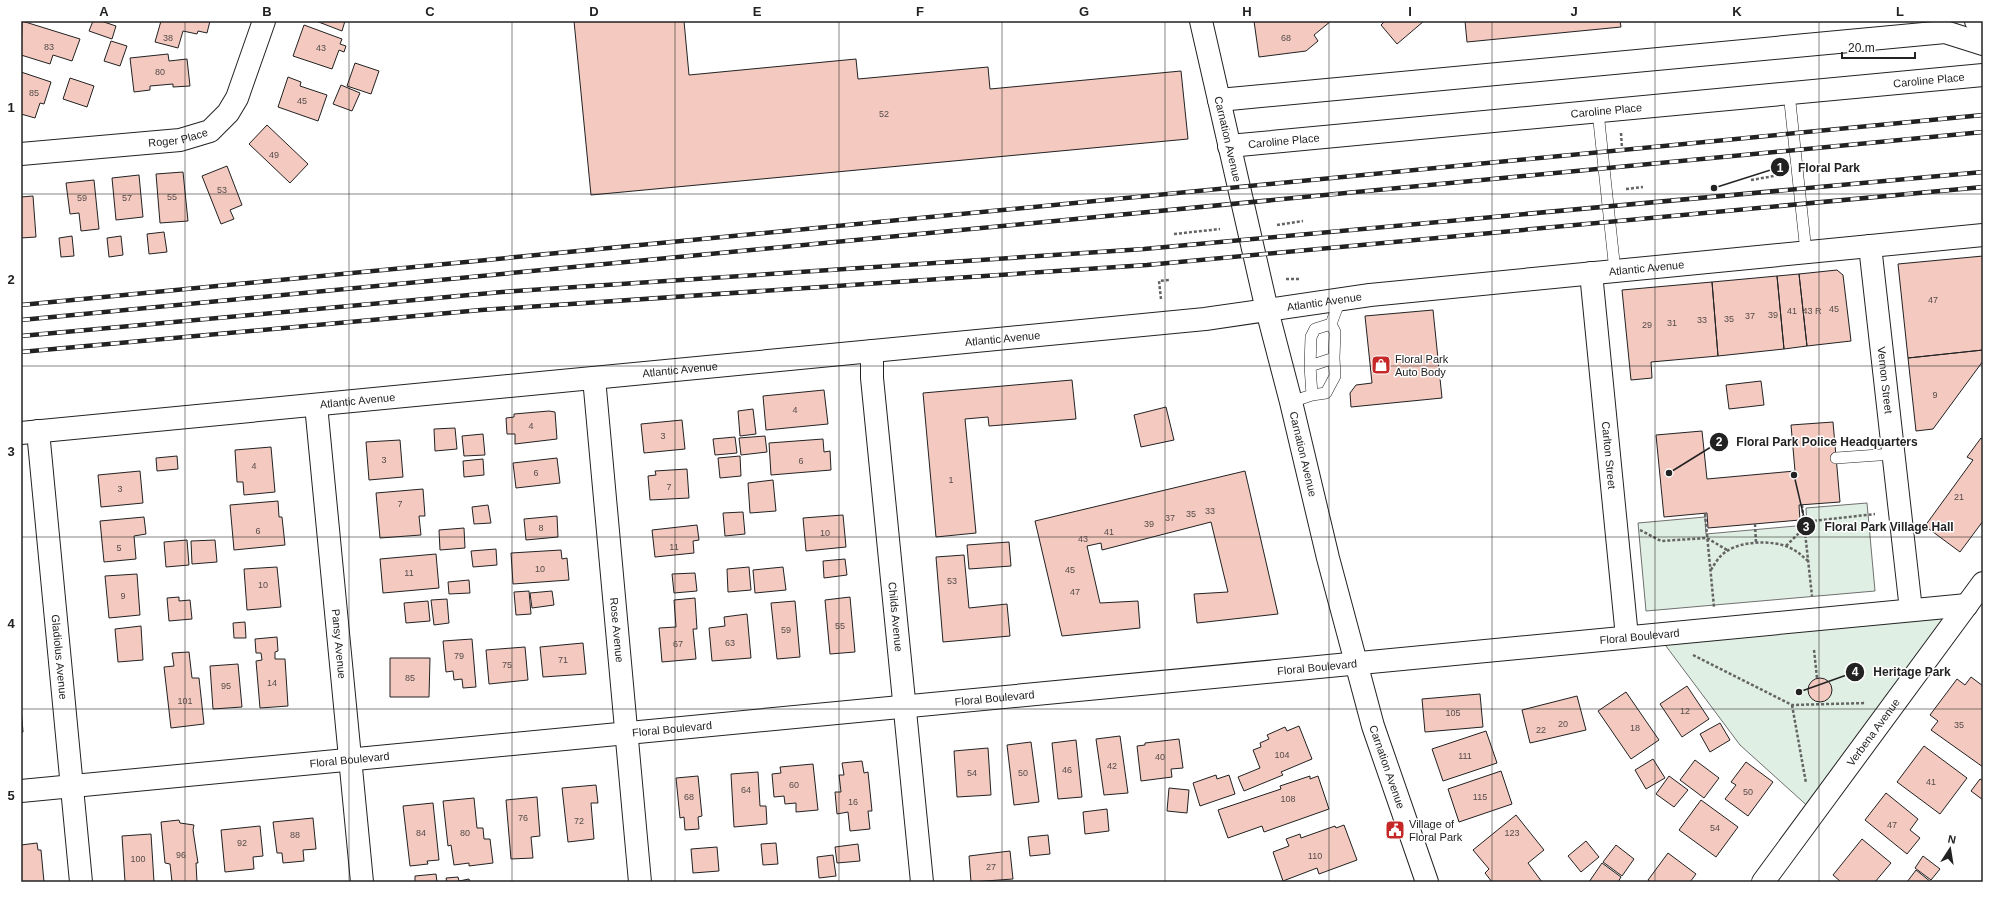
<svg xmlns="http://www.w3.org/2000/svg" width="2004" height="903" font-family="Arial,sans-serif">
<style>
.green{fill:#e0efe3;stroke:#6f6f6f}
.building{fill:#f3c9c0;stroke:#222}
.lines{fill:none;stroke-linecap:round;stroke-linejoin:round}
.service-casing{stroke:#222;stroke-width:12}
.minor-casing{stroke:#222;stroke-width:24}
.secondary-casing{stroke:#222;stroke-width:24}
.path{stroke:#646464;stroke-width:2.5;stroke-dasharray:3 2;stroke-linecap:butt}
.service{stroke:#fff;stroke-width:11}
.minor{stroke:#fff;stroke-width:22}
.secondary{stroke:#fff;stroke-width:22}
.rail-casing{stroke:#222;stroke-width:4.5}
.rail{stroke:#fff;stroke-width:3;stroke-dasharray:9;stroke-linecap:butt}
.grid{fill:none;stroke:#222;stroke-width:1;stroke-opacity:0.55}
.labels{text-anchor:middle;stroke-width:3;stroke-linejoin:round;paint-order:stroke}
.number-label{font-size:9px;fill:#564c4a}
.street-label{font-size:11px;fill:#222;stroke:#fff}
.poi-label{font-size:11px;fill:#222;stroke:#fff;text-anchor:start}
.leader{fill:none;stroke:#222;stroke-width:1.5}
.callout-dot{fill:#222;stroke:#fff;stroke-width:1.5}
.mark-label{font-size:12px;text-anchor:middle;font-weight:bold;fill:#fff}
.callout-label{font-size:12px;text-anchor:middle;font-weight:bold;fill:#222;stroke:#fff;stroke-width:3;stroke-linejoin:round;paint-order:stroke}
.neatline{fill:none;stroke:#222;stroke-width:1.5}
.grid-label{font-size:13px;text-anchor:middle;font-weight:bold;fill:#222}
</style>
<rect width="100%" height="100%" fill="#fff"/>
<!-- green -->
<path class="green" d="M1867,503L1875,591L1646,611L1638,523L1705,517L1706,534L1807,525L1806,508Z
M1959,610L1812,810L1740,745L1660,638Z"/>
<!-- building -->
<path class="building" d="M22,21L80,39L72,61L53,55L50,64L21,55Z
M93,21H101L116,26L112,39L89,31Z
M161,21H210L207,33L198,31L197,34L183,31L178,48L155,42Z
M316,21H345L342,31Z
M574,21H684L689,75L856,59L858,79L988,67L990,89L1181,71L1188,139L591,195Z
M1254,21H1331L1314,35L1318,41L1306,51L1259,57Z
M1385,21H1424L1397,44L1381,25Z
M1465,21H1620L1621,27L1467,42Z
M304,25L342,39L340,44L346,46L344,52L339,50L332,69L293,56Z
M111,41L127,46L120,66L104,61Z
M168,54L169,61L187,59L190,86L173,87V84L150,86V90L134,92L130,58Z
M355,63L379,71L371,94L347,86Z
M21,72L51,82L44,104L40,103L35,118L21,114Z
M288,77L301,82L300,86L327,95L318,121L278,107Z
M70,78L94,86L87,107L63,99Z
M341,85L360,93L352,111L333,104Z
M267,125L308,164L290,183L249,144Z
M227,166L242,205L230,210L234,219L221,224L202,176Z
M183,172L188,221L160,223L156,174Z
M139,175L143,217L116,220L112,178Z
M94,180L99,229L81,231L79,213L70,214L66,183Z
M33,196L36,237L21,238V197Z
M164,232L167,252L149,254L147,234Z
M72,236L74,256L61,257L59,238Z
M121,236L123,255L109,257L107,238Z
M1983,256V350L1908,358L1898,264Z
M1837,270L1843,275L1851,341L1807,346L1799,274Z
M1799,274L1807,346L1784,349L1777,276Z
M1777,276L1784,349L1718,356L1712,282Z
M1712,282L1718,356L1651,362L1652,378L1631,380L1622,290Z
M1433,310L1442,398L1351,407L1350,393L1356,385L1372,383L1365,316Z
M1983,350V361L1933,429L1916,431L1908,358Z
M1072,380L1076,419L989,426L988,417L965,419L976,533L936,537L923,393Z
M1761,381L1764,405L1729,409L1726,385Z
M824,390L828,424L766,430L763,396Z
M1166,407L1174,440L1141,447L1134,415Z
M753,409L756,434L740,436L738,411Z
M549,411L555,412L557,439L515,444V434H507L506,418L514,417V414Z
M682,420L685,449L644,453L641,424Z
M1833,422L1840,502L1799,505L1800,520L1708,528L1707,513L1664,517L1656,435L1702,431L1707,479L1795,471L1791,425Z
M455,428L457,449L435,451L434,429Z
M483,434L485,455L464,456L462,436Z
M765,436L767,452L741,455L739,438Z
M735,437L737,453L715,455L713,439Z
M1981,438L1983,440V521L1960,552L1925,526L1973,460L1967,457Z
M823,439L824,452L830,451L831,470L771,475L769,443Z
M400,440L403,477L369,480L366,442Z
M271,447L275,492L244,495L243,482H237L235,450Z
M177,456L178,469L157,471L156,458Z
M740,456L741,476L720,478L718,458Z
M557,458L560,483L516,488L513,463Z
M483,459L484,475L464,477L463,461Z
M687,469L689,498L650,500L648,476L656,475L655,471Z
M140,471L143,503L101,507L98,475Z
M1245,471L1278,614L1197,623L1194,594L1228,592L1211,522L1102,550L1101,543L1087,546L1100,603L1138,601L1140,628L1062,636L1035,521Z
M773,480L776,511L750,513L748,483Z
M423,489L425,516H419L421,535L380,538L376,493Z
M278,501L279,517H282L285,545L234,550L230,505Z
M488,505L491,523L474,524L472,507Z
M743,512L745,534L725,536L723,513Z
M843,515L846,547L806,551L803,518Z
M557,516L558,537L526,540L524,519Z
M144,517L146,534L134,536L136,559L104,562L100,521Z
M697,525L699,540L693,541L694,553L655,557L652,530Z
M464,528L465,548L440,550L439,530Z
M187,540L189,565L166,567L164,542Z
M215,540L217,562L192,564L191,541Z
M1009,542L1011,566L969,569L967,545Z
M496,549L497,565L473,567L471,551Z
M561,550L562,559L567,558L569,580L513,584L511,553Z
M436,554L439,588L383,593L380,559Z
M964,555L969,608L1007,604L1010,636L943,642L936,557Z
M845,559L847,575L824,578L823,561Z
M277,567L281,607L247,610L244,569Z
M749,567L751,590L728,592L727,569Z
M783,567L786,590L755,593L753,570Z
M695,573L697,591L674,593L672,574Z
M137,574L140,615L109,618L105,576Z
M469,580L470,593L449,594L448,582Z
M529,591L531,614L516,615L514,592Z
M552,591L554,605L532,608L530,593Z
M179,597V601L190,600L192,619L169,621L167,598Z
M850,597L855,652L830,654L825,600Z
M695,598L697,629H693L696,659L662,662L659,628L676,627L674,600Z
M447,599L449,623L434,625L431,600Z
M428,601L430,621L406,623L404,603Z
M795,601L800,657L777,659L771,603Z
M747,614L751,658L712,661L709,628L725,626L724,617Z
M245,622L246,638H234L233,623Z
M141,626L143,660L118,662L115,629Z
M277,637L278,651L275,652V659H285L288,706L260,708L256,661L262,660L261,653H256L255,639Z
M472,639L476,687L463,688L462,679L454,680L453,671L446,672L443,641Z
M583,643L586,674L543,677L540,647Z
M525,647L528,680L489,684L486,650Z
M189,652L192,678H199L204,724L171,728L164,667L174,666L172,653Z
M390,658H430L429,697H390Z
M238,664L242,707L213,709L210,666Z
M1971,677L1983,686V767L1931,730L1938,721L1930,715L1957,679L1965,685Z
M1808 690a12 12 0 1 1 24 0a12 12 0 1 1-24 0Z
M1687,686L1709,719L1682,737L1660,704Z
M1626,692L1659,740L1631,759L1598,711Z
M1480,694L1483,727L1425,732L1422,699Z
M1577,696L1586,730L1530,743L1522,710Z
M21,708L23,732L21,733Z
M1720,723L1730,740L1710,752L1700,734Z
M1299,726L1312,759L1281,772L1283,775L1244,791L1238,777L1260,768L1253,750L1261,747L1260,743L1269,739L1267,735L1285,727L1287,731Z
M1486,731L1497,763L1443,781L1432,749Z
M1120,736L1128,793L1104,795L1096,739Z
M1179,739L1183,768L1171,769L1172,777L1141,781L1137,746L1145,745V743Z
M1076,740L1082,797L1058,799L1052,743Z
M1031,742L1039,802L1014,805L1007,745Z
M1924,746L1967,778L1940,814L1897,782Z
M988,748L991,795L957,797L954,751Z
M1653,759L1665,778L1646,789L1635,770Z
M1695,760L1719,778L1704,798L1680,780Z
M862,761L864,773L868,772L872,811H868L870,829L850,831L848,812L837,814L835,792H841L839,775H844L842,763Z
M1746,762L1773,782L1748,816L1725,799L1736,785L1731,782Z
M813,764L818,810L796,812V803L785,804L784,796L774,797L772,774L781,773L780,767Z
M1501,771L1512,804L1459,822L1448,789Z
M758,772L760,806H766L767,824L734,827L731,774Z
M1216,775L1217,779L1229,775L1235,794L1200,806L1193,783Z
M698,776L702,816L698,817L699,829L685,830L684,817L680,818L676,778Z
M1310,776V779L1318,776L1329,809L1264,832L1262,826L1228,838L1218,810L1281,789L1280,786Z
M1669,776L1688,790L1674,807L1656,794Z
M1980,779L1983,781V800L1971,791Z
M596,785L598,803H591L594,839L568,842L562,788Z
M1169,788L1189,790L1187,813L1167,811Z
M1886,793L1918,819L1910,830L1920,838L1907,854L1865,820Z
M537,797L540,836L531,837L533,858L511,859L506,800Z
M474,798L477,828H483L484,839H490L493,863L469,866V863L454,865L451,845L448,846L443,801Z
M1701,800L1738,827L1716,857L1679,830Z
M433,803L439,860L427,861L428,864L410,866L403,806Z
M1107,809L1109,831L1085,834L1083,812Z
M1516,815L1544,850L1528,863L1542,882H1492L1485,873L1489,869L1473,850Z
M313,818L316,849L303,850L304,861L283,863L282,853H277L273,822Z
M179,820L180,823L194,825L193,830L198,863H196L197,882H172L170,864L165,863L161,822Z
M1344,825L1357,860L1319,874L1317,868L1283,881L1273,852L1289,846L1286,839L1300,834L1301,838L1335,826L1336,828Z
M260,826L263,856L253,857L254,869L225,872L221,830Z
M151,834L154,882H125L122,836Z
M1048,835L1050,854L1030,856L1028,837Z
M1862,839L1891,863L1875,882H1841L1833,875Z
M1586,841L1599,857L1581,872L1568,856Z
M37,843L38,850H41L44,882H21V845Z
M776,843L778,864L763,865L761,844Z
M858,844L860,861L837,863L835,847Z
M1616,845L1634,859L1622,876L1603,862Z
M717,847L719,871L693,873L691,849Z
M1010,851L1013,879L971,882L969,856Z
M1668,853L1696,874L1690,882H1651L1648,880Z
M833,855L836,876L819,878L817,857Z
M1923,856L1940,869L1931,880L1915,868Z
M1602,863L1621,877L1618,882H1589Z
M1916,870L1931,882H1907Z
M436,874L437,882H415V876Z
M458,877L459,881L469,879L470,882H447L446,878Z"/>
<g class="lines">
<!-- service casing -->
<g class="service-casing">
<path id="service" d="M1789,93L1806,252
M1598,112L1615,271
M1310,366L1311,337L1315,329L1331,324
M1312,395L1326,393L1335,376L1334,358
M1291,402L1312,395L1310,366L1334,358L1335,332L1331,324L1340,300
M1836,458L1893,454"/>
</g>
<!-- minor casing -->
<g class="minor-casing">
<g id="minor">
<path id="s1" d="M1201,21L1267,310L1291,402L1328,558L1373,726L1427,882"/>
<path d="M1219,100L1945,32L1983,44"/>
<path id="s2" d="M1229,146L1983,75"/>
<path id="s3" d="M21,154L180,140L210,131L228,113L237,98L264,21"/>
<path id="s4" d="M1870,246L1911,610"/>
<path id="s5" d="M1591,273L1627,637"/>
<path id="s6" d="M872,351V378L922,882"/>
<path id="s7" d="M594,378L640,882"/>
<path id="s8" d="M316,405L362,882"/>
<path id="s9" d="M38,431L81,882"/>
<path id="s10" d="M21,433L1205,319L1370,295L1983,235"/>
<path id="s11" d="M21,791L1967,605"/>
<path id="s12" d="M1763,882L1983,583"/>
</g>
</g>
<!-- secondary casing -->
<g class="secondary-casing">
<path id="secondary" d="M1976,21L1983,27"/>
</g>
<!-- path -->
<path class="path" d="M1621,133L1622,148
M1751,180L1780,175
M1626,189L1643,187
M1277,225L1303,221
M1174,234L1220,229
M1286,279H1301
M1161,299L1159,281L1169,280
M1802,505L1812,596
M1705,514L1714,607
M1804,522L1875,514
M1755,524L1756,543
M1640,530L1661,541L1707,538L1727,550
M1786,546L1804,528
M1711,570C1715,563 1720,555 1727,551C1742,541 1772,540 1788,547C1796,550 1801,555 1808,561
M1814,650L1817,678
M1693,655L1792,705L1866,703
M1792,705L1806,783"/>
<!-- service -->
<use href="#service" class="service"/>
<!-- minor -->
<use href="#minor" class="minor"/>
<!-- secondary -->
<use href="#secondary" class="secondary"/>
<!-- rail casing -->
<g class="rail-casing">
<path id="rail" d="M21,305L1983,115
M21,320L1983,132
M21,336L502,292L1144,249L1983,172
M21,352L481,310L1147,265L1983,187"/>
</g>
<!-- rail -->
<use href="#rail" class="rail"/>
</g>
<!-- grid -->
<path class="grid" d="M185,21V882M349,21V882M512,21V882M675,21V882M839,21V882M1002,21V882M1165,21V882M1329,21V882M1492,21V882M1655,21V882M1819,21V882M21,194H1983M21,366H1983M21,537H1983M21,709H1983"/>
<!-- icons -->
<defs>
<g id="shop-square" transform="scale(1)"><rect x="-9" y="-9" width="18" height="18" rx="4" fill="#c62828" stroke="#fff"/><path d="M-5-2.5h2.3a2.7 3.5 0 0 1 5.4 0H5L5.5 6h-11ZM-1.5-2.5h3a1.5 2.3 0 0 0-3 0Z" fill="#fff"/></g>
<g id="civic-square" transform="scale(1)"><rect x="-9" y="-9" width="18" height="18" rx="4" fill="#c62828" stroke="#fff"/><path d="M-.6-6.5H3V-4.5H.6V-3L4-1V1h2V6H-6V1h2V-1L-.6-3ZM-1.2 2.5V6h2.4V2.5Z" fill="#fff"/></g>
</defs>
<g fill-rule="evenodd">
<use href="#shop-square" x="1381" y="365"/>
<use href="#civic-square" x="1395" y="830"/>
</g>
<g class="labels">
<!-- number labels -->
<g class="number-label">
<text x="168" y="41">38</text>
<text x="1286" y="41">68</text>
<text x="49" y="50">83</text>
<text x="321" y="51">43</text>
<text x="160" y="75">80</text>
<text x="34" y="96">85</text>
<text x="302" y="104">45</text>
<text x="884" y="117">52</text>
<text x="274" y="158">49</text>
<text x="222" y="193">53</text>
<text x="172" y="200">55</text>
<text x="82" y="201">59</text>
<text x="127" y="201">57</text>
<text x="1933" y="303">47</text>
<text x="1834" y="312">45</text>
<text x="1792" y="314">41</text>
<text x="1812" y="314">43 R</text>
<text x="1773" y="318">39</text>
<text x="1750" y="319">37</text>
<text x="1729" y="322">35</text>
<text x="1702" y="323">33</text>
<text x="1672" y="326">31</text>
<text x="1647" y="328">29</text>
<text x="1935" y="398">9</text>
<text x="795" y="413">4</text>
<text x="531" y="429">4</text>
<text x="663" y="439">3</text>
<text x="384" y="463">3</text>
<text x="801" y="464">6</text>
<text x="254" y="469">4</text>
<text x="536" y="476">6</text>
<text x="951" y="483">1</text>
<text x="669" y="490">7</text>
<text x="120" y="492">3</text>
<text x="1959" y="500">21</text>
<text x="400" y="507">7</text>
<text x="1210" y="514">33</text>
<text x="1191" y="517">35</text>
<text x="1170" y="521">37</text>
<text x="1149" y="527">39</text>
<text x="541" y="531">8</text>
<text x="258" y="534">6</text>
<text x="1109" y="535">41</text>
<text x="825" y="536">10</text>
<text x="1083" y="542">43</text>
<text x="674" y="550">11</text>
<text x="119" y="551">5</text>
<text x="540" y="572">10</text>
<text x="1070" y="573">45</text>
<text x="409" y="576">11</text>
<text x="952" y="584">53</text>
<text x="263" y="588">10</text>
<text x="1075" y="595">47</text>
<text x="123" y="599">9</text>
<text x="840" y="629">55</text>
<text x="786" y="633">59</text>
<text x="730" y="646">63</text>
<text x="678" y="647">67</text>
<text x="459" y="659">79</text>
<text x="563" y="663">71</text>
<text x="507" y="668">75</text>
<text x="410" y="681">85</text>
<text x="272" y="686">14</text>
<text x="226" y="689">95</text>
<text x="185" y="704">101</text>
<text x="1685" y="714">12</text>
<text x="1453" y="716">105</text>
<text x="1563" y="727">20</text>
<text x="1959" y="728">35</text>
<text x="1635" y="731">18</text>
<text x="1541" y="733">22</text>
<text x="1282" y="758">104</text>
<text x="1465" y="759">111</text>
<text x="1160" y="760">40</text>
<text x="1112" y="769">42</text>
<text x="1067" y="773">46</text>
<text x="972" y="776">54</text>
<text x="1023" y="776">50</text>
<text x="1931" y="785">41</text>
<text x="794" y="788">60</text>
<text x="746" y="793">64</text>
<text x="1748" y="795">50</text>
<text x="689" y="800">68</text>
<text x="1480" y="800">115</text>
<text x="1288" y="802">108</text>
<text x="853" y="805">16</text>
<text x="523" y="821">76</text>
<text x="579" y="824">72</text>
<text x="1892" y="828">47</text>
<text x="1715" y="831">54</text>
<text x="421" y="836">84</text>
<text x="465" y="836">80</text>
<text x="1512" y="836">123</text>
<text x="295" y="838">88</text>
<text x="242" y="846">92</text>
<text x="181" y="858">96</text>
<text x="1315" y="859">110</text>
<text x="138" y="862">100</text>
<text x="991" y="870">27</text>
</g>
<!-- street labels -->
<g class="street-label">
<text dy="4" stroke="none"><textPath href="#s2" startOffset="703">Caroline Place</textPath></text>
<text dy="4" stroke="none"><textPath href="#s2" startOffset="379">Caroline Place</textPath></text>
<text dy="4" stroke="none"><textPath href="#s3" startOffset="158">Roger Place</textPath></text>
<text dy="4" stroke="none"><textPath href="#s1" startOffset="121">Carnation Avenue</textPath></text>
<text dy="4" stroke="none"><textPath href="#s2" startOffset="55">Caroline Place</textPath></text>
<text dy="4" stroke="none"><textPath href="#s10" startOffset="1634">Atlantic Avenue</textPath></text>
<text dy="4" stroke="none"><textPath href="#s10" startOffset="1310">Atlantic Avenue</textPath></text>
<text dy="4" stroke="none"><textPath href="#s10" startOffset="986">Atlantic Avenue</textPath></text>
<text dy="4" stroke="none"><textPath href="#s10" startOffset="662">Atlantic Avenue</textPath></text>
<text dy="4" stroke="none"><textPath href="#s4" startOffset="135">Vernon Street</textPath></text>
<text dy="4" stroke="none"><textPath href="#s10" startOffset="338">Atlantic Avenue</textPath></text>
<text dy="4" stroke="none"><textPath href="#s1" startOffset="445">Carnation Avenue</textPath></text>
<text dy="4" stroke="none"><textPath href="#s5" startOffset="183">Carlton Street</textPath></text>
<text dy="4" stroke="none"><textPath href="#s6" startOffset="267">Childs Avenue</textPath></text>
<text dy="4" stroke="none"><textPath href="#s7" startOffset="253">Rose Avenue</textPath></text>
<text dy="4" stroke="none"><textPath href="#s11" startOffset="1626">Floral Boulevard</textPath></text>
<text dy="4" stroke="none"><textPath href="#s8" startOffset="240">Pansy Avenue</textPath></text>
<text dy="4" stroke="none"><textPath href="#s9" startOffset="227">Gladiolus Avenue</textPath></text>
<text dy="4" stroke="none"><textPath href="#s11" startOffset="1302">Floral Boulevard</textPath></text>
<text dy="4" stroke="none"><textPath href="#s11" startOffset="978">Floral Boulevard</textPath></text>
<text dy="4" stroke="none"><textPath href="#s11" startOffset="654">Floral Boulevard</textPath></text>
<text dy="4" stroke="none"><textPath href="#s12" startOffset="186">Verbena Avenue</textPath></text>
<text dy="4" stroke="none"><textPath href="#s11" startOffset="330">Floral Boulevard</textPath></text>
<text dy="4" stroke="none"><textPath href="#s1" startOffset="769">Carnation Avenue</textPath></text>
</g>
<!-- poi labels -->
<g class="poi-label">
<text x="1395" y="363">Floral Park<tspan x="1395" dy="13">Auto Body</tspan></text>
<text x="1409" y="828">Village of<tspan x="1409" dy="13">Floral Park</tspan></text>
</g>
</g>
<!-- callouts -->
<path class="leader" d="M1714 188L1780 167M1669 473L1719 442M1794 475L1806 526M1799 692L1855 672"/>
<g class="callout-dot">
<circle cx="1714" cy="188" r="4"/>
<circle cx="1669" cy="473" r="4"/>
<circle cx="1794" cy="475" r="4"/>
<circle cx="1799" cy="692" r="4"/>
<circle cx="1780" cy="167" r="10"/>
<circle cx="1719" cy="442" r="10"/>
<circle cx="1806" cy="526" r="10"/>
<circle cx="1855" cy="672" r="10"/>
</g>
<g class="mark-label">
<text x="1780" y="172">1</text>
<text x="1719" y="446">2</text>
<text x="1806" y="531">3</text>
<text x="1855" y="676">4</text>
</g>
<g class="callout-label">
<text x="1829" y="172">Floral Park</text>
<text x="1827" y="446">Floral Park Police Headquarters</text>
<text x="1889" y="531">Floral Park Village Hall</text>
<text x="1912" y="676">Heritage Park</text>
</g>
<!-- border -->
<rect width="2004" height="903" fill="none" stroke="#ffffff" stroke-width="44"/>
<!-- north arrow -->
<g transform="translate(1950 849) rotate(12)" stroke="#ffffff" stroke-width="3" paint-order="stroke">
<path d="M0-3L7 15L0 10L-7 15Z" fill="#222222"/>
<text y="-6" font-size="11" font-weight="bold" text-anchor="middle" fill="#222222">N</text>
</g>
<!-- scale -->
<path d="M1842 52v6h73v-6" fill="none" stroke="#222222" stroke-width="2"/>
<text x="1848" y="52" font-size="12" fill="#222222" stroke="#ffffff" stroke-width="3" paint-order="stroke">20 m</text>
<rect x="22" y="22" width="1960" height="859" class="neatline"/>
<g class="grid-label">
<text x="104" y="16">A</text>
<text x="267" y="16">B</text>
<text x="430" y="16">C</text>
<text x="594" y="16">D</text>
<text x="757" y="16">E</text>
<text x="920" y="16">F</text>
<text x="1084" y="16">G</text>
<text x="1247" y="16">H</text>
<text x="1410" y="16">I</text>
<text x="1574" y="16">J</text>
<text x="1737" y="16">K</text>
<text x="1900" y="16">L</text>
<text x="11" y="112">1</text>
<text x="11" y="284">2</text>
<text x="11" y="456">3</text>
<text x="11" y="628">4</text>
<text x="11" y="800">5</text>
</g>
</svg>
